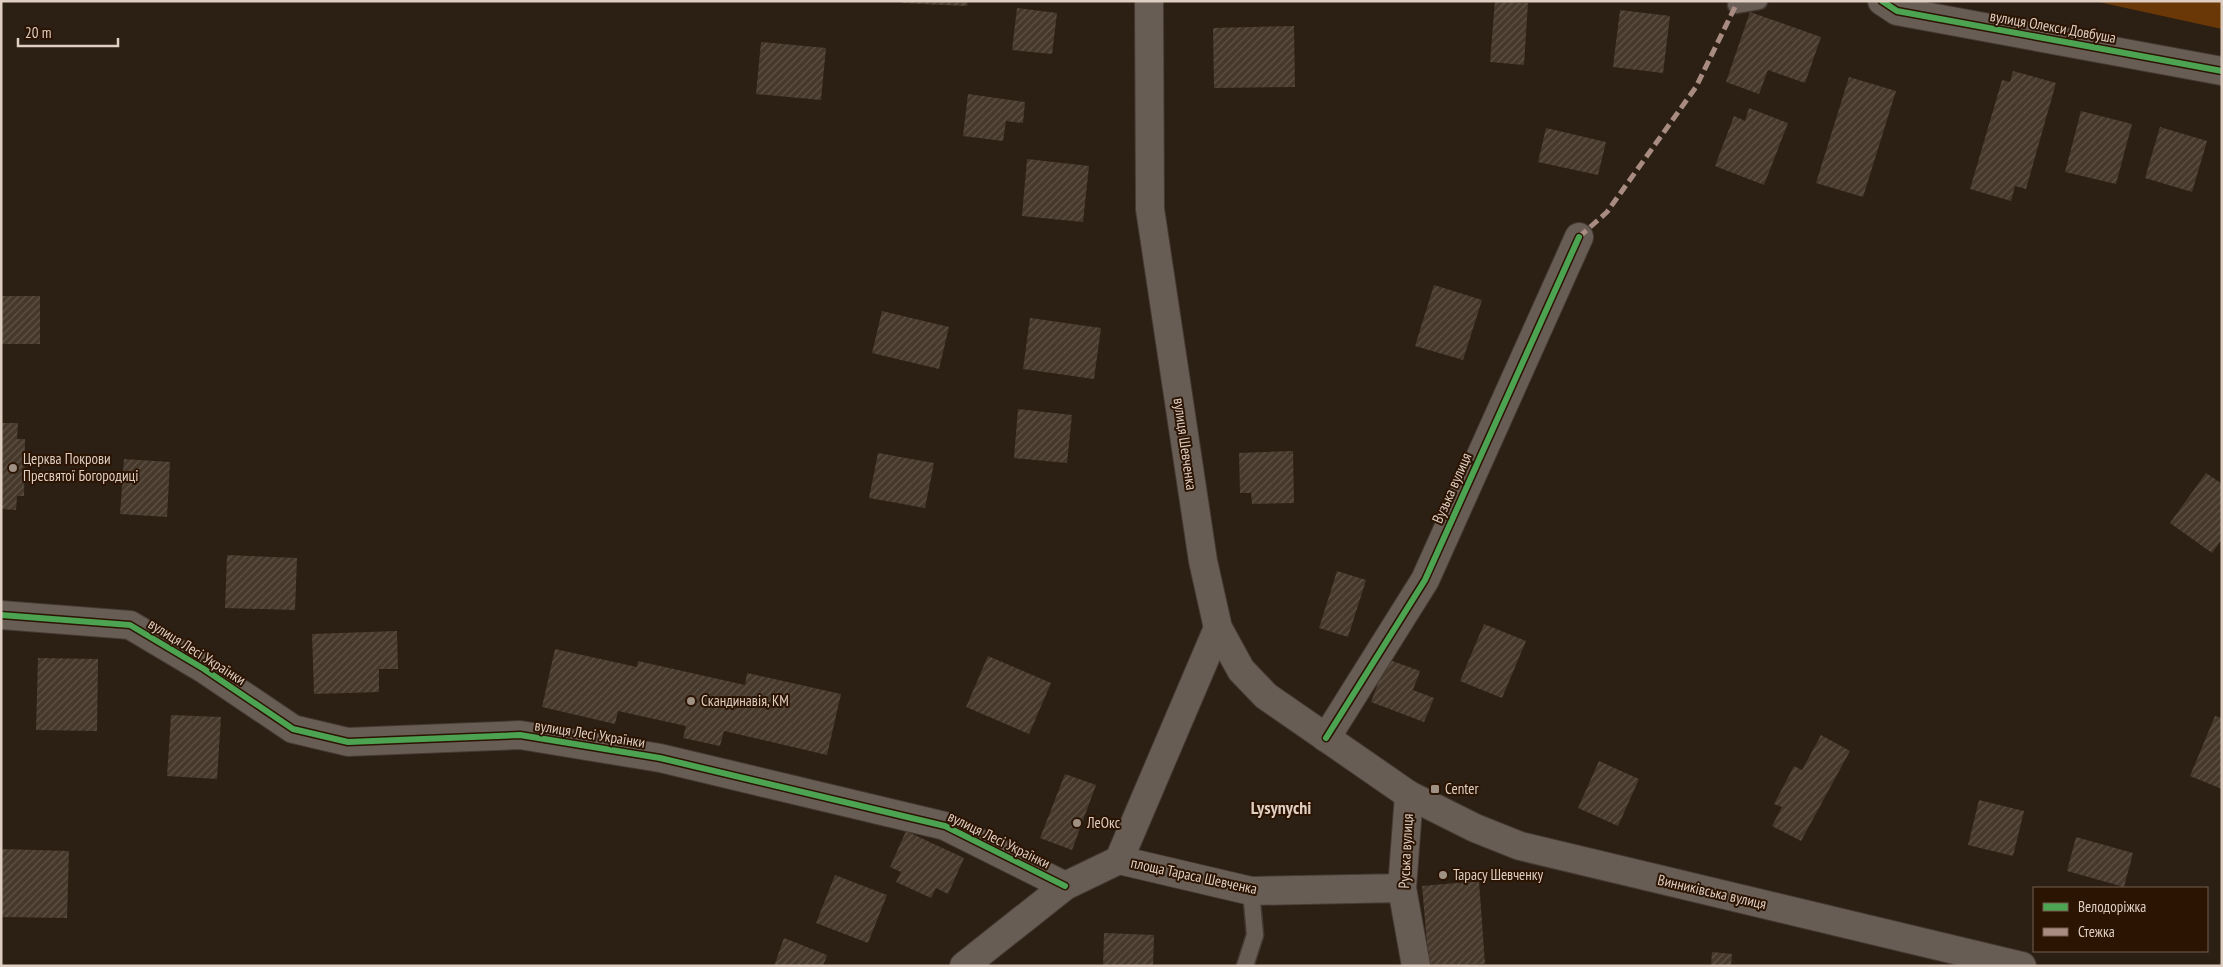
<svg xmlns="http://www.w3.org/2000/svg" width="2223" height="967" font-family="'PT Sans Narrow',sans-serif">
<style>
.pitch{fill:#6a3806}
.building{fill:url(#building-hatch)}
.lines{fill:none;stroke-linecap:round;stroke-linejoin:round}
.service-casing{stroke:#453a32;stroke-width:19}
.minor-casing{stroke:#453a32;stroke-width:30}
.secondary-casing{stroke:#453a32;stroke-width:30}
.service{stroke:#685d55;stroke-width:16}
.minor{stroke:#685d55;stroke-width:28}
.secondary{stroke:#685d55;stroke-width:28}
.quiet{stroke:#a88b81;stroke-width:5;stroke-dasharray:10 5;stroke-linecap:butt}
.cycleway-casing{stroke:#2c1402;stroke-width:9}
.cycleway{stroke:#4ca352;stroke-width:6}
.poi-dot{fill:#a09185;stroke:#2c1402;stroke-width:2}
.labels{text-anchor:middle;stroke-width:4;stroke-linejoin:round;paint-order:stroke}
.street-label{font-size:15px;fill:#dfcec2;stroke:#2c1402}
.poi-label{font-size:15px;fill:#dfcec2;stroke:#2c1402;text-anchor:start}
.quarter-label{font-size:18px;font-weight:bold;fill:#dfcec2;stroke:#2c1402}
</style>
<defs>
<pattern id="building-hatch" width="6" height="6" patternUnits="userSpaceOnUse" patternTransform="scale(1.25)"><rect width="6" height="6" fill="#46382b"/><path d="M-1 1l2-2M0 6l6-6M5 7l2-2" fill="none" stroke="#605448"/></pattern>
</defs>
<rect width="100%" height="100%" fill="#2c1f14"/>
<!-- pitch -->
<path class="pitch" d="M2094,1H2222V29Z"/>
<!-- building -->
<path class="building" d="M902,1H968L967,6L902,3Z
M1495,1L1528,3L1524,65L1490,62Z
M1017,8L1057,13L1052,54L1012,50Z
M1620,10L1670,16L1663,73L1613,67Z
M1750,12L1821,37L1805,83L1768,70L1759,94L1726,82Z
M1294,26L1295,87L1214,88L1213,28Z
M761,42L826,48L821,100L756,94Z
M2013,71L2056,83L2026,189L2015,186L2011,201L1970,189L2002,80L2010,82Z
M1849,77L1896,91L1863,197L1816,183Z
M968,94L1025,102L1023,123L1006,121L1003,141L963,136Z
M1749,108L1788,123L1764,185L1715,166L1734,116L1745,121Z
M2081,111L2132,124L2116,184L2065,172Z
M2160,127L2207,141L2192,192L2145,178Z
M1546,128L1606,142L1598,175L1538,162Z
M1027,159L1089,166L1083,222L1022,216Z
M1434,285L1482,300L1463,360L1415,346Z
M1,296H40V344H1Z
M882,311L949,327L939,369L872,353Z
M1030,318L1101,328L1094,379L1023,369Z
M1018,409L1072,415L1067,463L1014,458Z
M1,423H18L17,439H25L24,496H17L16,510L1,509Z
M1293,451L1294,503L1252,504L1251,493H1240L1239,453Z
M878,453L934,463L925,508L869,498Z
M124,459L170,462L167,517L120,514Z
M2206,473L2222,484V539L2212,553L2170,523Z
M227,555L297,558L295,610L225,608Z
M1337,571L1366,580L1348,637L1319,628Z
M1484,624L1526,641L1502,698L1460,681Z
M397,631L398,669H379V692L314,694L312,634Z
M555,649L637,667L638,661L745,685L747,673L841,694L827,755L724,731L720,746L683,738L686,726L618,711L615,724L542,707Z
M988,656L1051,683L1029,734L966,707Z
M38,658L98,659L97,731L36,730Z
M1387,659L1420,671L1413,690L1434,698L1424,722L1371,702Z
M171,715L221,717L217,779L167,776Z
M2215,716L2222,718V789L2190,776Z
M1821,735L1850,751L1801,841L1772,826L1782,807L1774,804L1794,766L1802,770Z
M1599,761L1639,779L1618,826L1578,808Z
M1065,774L1096,785L1072,850L1040,838Z
M1979,800L2024,811L2013,856L1968,845Z
M906,831L964,858L948,894L936,888L931,898L896,882L901,872L890,867Z
M2076,837L2133,853L2124,887L2067,871Z
M1,849L69,851L67,918L1,917Z
M835,875L887,895L868,943L816,923Z
M1479,881L1485,964L1429,966L1422,886Z
M1104,933L1154,935L1153,966H1103Z
M784,938L827,955L823,966H774Z
M1712,952L1732,954L1731,966H1711Z"/>
<g class="lines">
<!-- service casing -->
<g class="service-casing">
<path id="service" d="M1736,5L1759,1
M1245,966L1255,935L1251,891"/>
</g>
<!-- minor casing -->
<g class="minor-casing">
<path id="minor" d="M1882,1L1897,11L2222,71
M1,615L130,625L204,669L293,729L348,742L520,735L660,758L945,826L1065,886
M1218,628L1119,860L1251,891L1402,888
M1326,738L1425,580L1579,237
M1409,795L1402,888L1416,966
M964,966L1065,886L1119,860"/>
</g>
<!-- secondary casing -->
<g class="secondary-casing">
<path id="secondary" d="M1149,1L1150,209L1203,561L1218,628L1241,670L1266,696L1409,795L1475,828L1520,846L2022,966"/>
</g>
<!-- service -->
<use href="#service" class="service"/>
<!-- minor -->
<use href="#minor" class="minor"/>
<!-- secondary -->
<use href="#secondary" class="secondary"/>
<!-- quiet -->
<path class="quiet" d="M1579,237L1607,212L1696,87L1736,5"/>
<!-- cycleway casing -->
<g class="cycleway-casing">
<path id="cycleway" d="M1882,1L1897,11L2222,71
M1,615L130,625L204,669L293,729L348,742L520,735L660,758L945,826L1065,886
M1326,738L1425,580L1579,237"/>
</g>
<!-- cycleway -->
<use href="#cycleway" class="cycleway"/>
</g>
<!-- markers -->
<g class="poi-dot">
<circle cx="13" cy="468" r="5"/>
<circle cx="691" cy="701" r="5"/>
<rect x="1430" y="784" width="10" height="10" rx="2.5"/>
<circle cx="1077" cy="823" r="5"/>
<circle cx="1443" cy="875" r="5"/>
</g>
<g class="labels">
<!-- street labels -->
<g class="street-label">
<text transform="translate(2053 27) rotate(10)" y="5">вулиця Олекси Довбуша</text>
<text transform="translate(1185 444) rotate(82)" y="5">вулиця Шевченка</text>
<text transform="translate(1452 488) rotate(-66)" y="5">Вузька вулиця</text>
<text transform="translate(197 652) rotate(32)" y="5">вулиця Лесі Українки</text>
<text transform="translate(590 734) rotate(9)" y="5">вулиця Лесі Українки</text>
<text transform="translate(999 840) rotate(26)" y="5">вулиця Лесі Українки</text>
<text transform="translate(1406 851) rotate(-87)" y="5">Руська вулиця</text>
<text transform="translate(1194 876) rotate(12)" y="5">площа Тараса Шевченка</text>
<text transform="translate(1712 892) rotate(13)" y="5">Винниківська вулиця</text>
</g>
<!-- poi labels -->
<g class="poi-label">
<text x="23" y="464">Церква Покрови<tspan x="23" dy="17">Пресвятої Богородиці</tspan></text>
<text x="701" y="706">Скандинавія, КМ</text>
<text x="1445" y="794">Center</text>
<text x="1087" y="828">ЛеОкс</text>
<text x="1453" y="880">Тарасу Шевченку</text>
</g>
<!-- quarter labels -->
<g class="quarter-label">
<text x="1281" y="814">Lysynychi</text>
</g>
</g>
<!-- border -->
<rect width="2223" height="967" fill="none" stroke="#dfcec2" stroke-width="5"/>
<!-- legend -->
<rect x="2033" y="887" width="175" height="65" fill="#2c1402" stroke="#745e4f"/>
<rect x="2043" y="903" width="25" height="8" fill="#4ca352" stroke="#745e4f"/>
<text x="2078" y="912" font-size="15" fill="#dfcec2">Велодоріжка</text>
<rect x="2043" y="928" width="25" height="8" fill="#a88b81" stroke="#745e4f"/>
<text x="2078" y="937" font-size="15" fill="#dfcec2">Стежка</text>
<!-- scale -->
<path d="M18 38v8h100v-8" fill="none" stroke="#dfcec2" stroke-width="2.5"/>
<text x="25" y="38" font-size="15" fill="#dfcec2" stroke="#2c1402" stroke-width="4" paint-order="stroke">20 m</text>
</svg>
